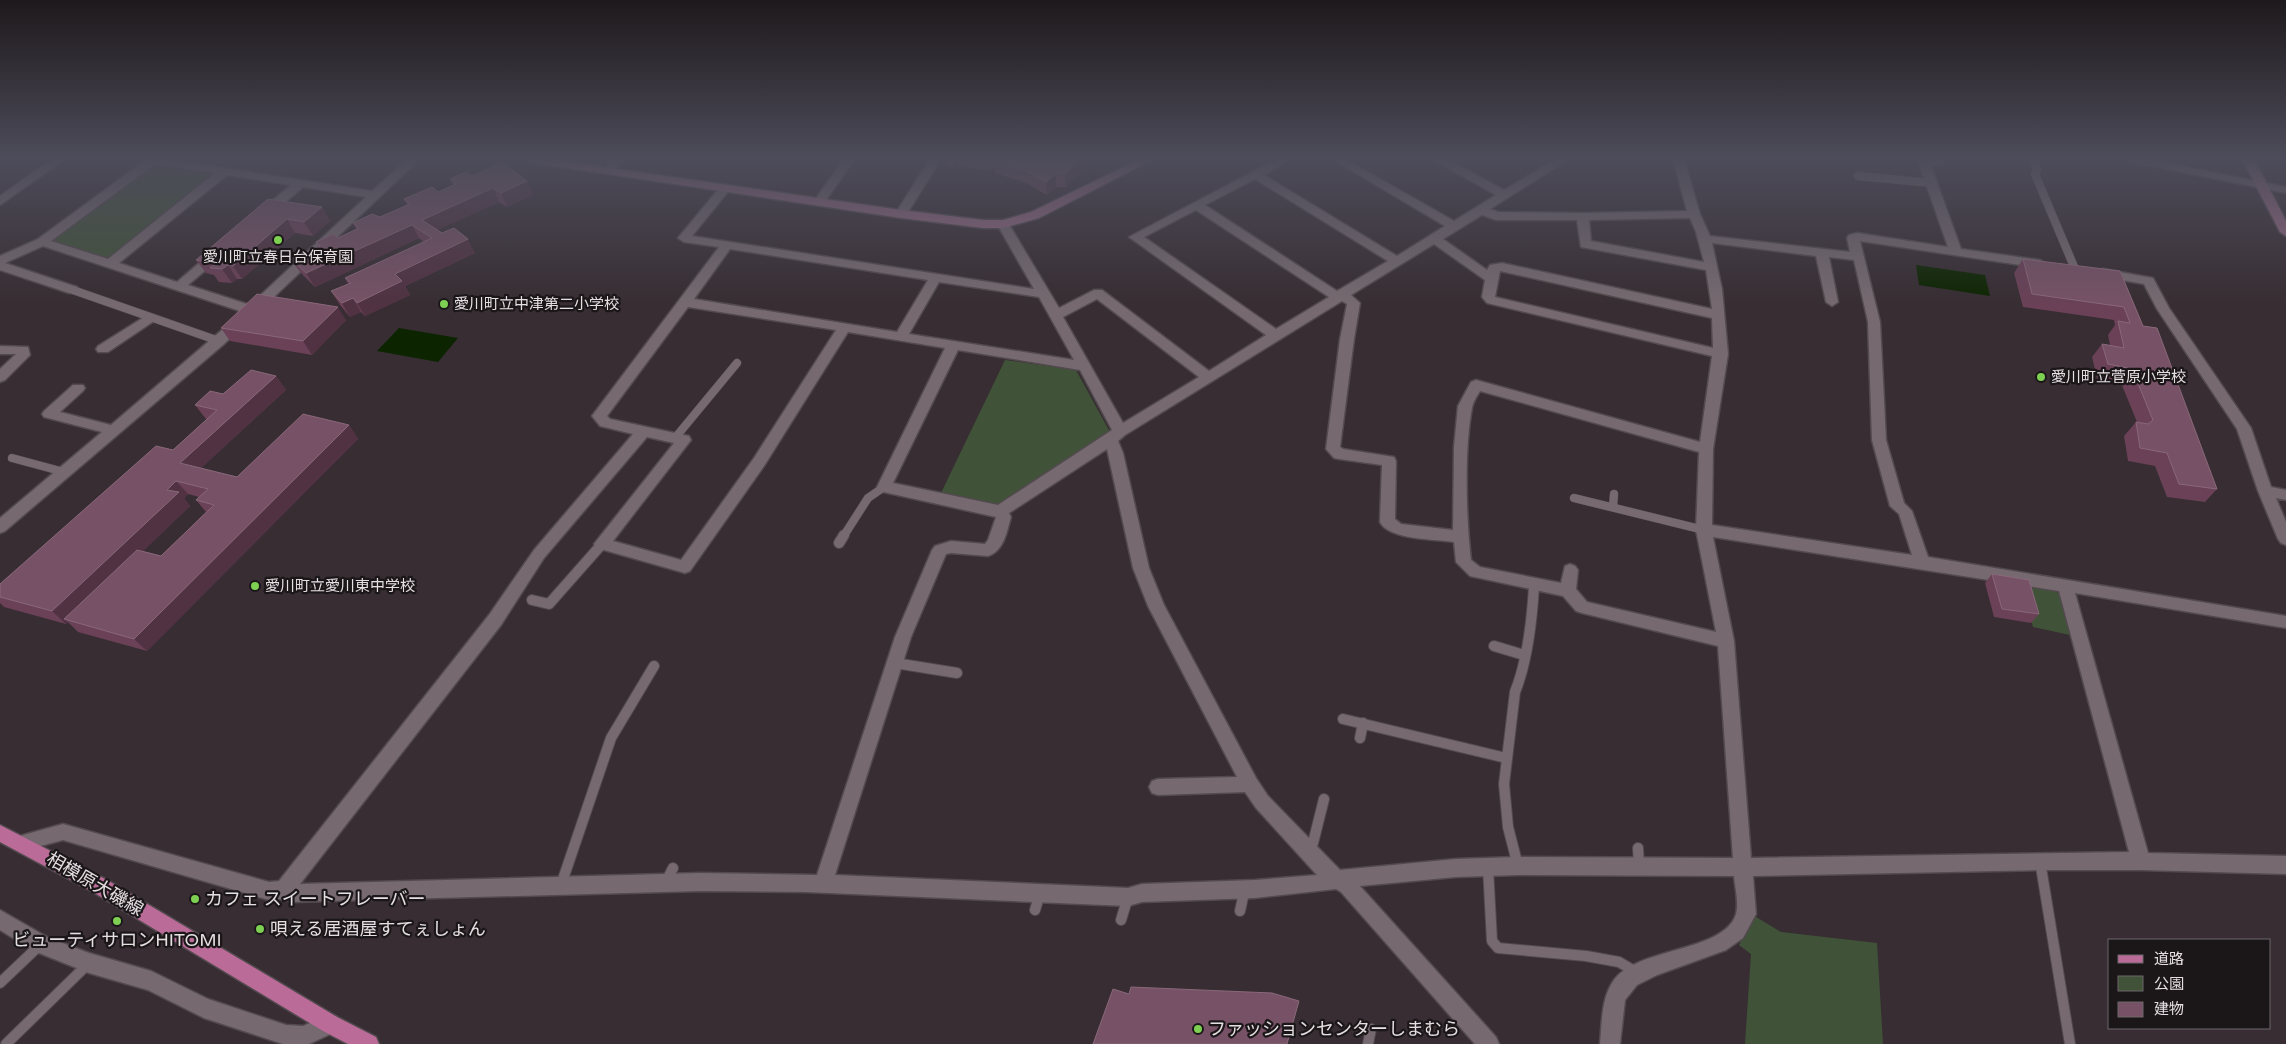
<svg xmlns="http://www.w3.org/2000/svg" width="2286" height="1044" font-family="'Varela Round','Noto Sans JP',sans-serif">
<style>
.green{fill:#405338}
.water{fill:#0c2500}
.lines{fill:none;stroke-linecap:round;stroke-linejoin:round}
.lane-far1-casing{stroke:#524a4e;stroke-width:9}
.lane-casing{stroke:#524a4e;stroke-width:12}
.street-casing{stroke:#524a4e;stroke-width:3}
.secondary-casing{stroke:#524a4e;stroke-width:3}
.primary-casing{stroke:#524a4e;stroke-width:3}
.lane-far1{stroke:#766a70;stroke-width:8}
.lane{stroke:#766a70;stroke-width:10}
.street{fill:#766a70;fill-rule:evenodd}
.secondary{fill:#986b84;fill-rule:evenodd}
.primary{fill:#ba6b98;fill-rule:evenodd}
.wall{fill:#6a4157;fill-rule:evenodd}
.shaded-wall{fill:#503242}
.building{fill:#775266;stroke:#89687a}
.poi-dot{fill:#7ed053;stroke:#1b1719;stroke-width:2}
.labels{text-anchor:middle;stroke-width:4.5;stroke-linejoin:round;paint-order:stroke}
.poi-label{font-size:15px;fill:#e5dfe2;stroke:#1b1719;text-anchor:start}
.near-street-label{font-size:18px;fill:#e5dfe2;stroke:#1b1719}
.near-poi-label{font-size:18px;fill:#e5dfe2;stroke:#1b1719;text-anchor:start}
</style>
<rect width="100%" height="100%" fill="#372d32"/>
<!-- green -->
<path class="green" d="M153,164L214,175L107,258L49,240Z
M1005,360L1076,370L1111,434L999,504L941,493Z
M2020,582L2050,587L2061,595L2070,635L2033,627Z
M1753,915L1781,932L1877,943L1883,1044H1745L1751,954L1739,945Z"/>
<!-- water -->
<path class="water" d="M1916,265L1985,275L1990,296L1919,285Z
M399,328L458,338L438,362L377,351Z"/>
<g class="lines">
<!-- lane-far1 casing -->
<g class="lane-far1-casing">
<path id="lane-far1" d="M2033,159L2037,170L2035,174L2075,269
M1858,176L1932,183
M73,290L219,341
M675,438L737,363
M12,458L64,472
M1574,498L1704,530
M1613,507L1614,494
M843,537L868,498L884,487"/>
</g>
<!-- lane casing -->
<g class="lane-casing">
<path id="lane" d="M839,543L844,535
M532,600L549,604L602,544
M1494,646L1524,655
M895,663L957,673
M1343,719L1506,758
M1360,738L1363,723
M1638,848L1639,866
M1307,849L1313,843L1324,799
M2040,861L2070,1044
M1518,866L1508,827L1504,784L1515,692C1528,660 1532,620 1534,586
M1488,868L1492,941L1498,948L1586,956L1619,962L1636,972
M665,884L673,868
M561,885L611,738L654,666
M1035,910L1040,893
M1240,911L1245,888
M1121,920L1128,897
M0,983L41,944
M6,1044L89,963
M1368,1044L1371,1029"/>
</g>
<!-- street casing -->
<g class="street-casing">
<path id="street" d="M52,159H65L0,205V196Z
M147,159H165L372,191L408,159H420L224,344L5,531L0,533V518L102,432L44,417L42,414L44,411L73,385H83L85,388L83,391L60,412L111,425L243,312L43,246L5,263L77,287L79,290L77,293H69L0,270V256L38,239ZM155,164L215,173L108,259L51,241ZM227,175L291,185L261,210L259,213L265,217L269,216L303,187L366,197L250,305L188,285L221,257L223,254L221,251H213L177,282L119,263Z
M613,159H625L612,173H604L602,171Z
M844,159H855L824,203H816L814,201Z
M930,159H941L905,217H897L895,214Z
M1277,159H1291L1264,175L1397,256L1445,226L1332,159H1345L1454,221L1496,195L1435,161L1434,159H1447L1504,190L1557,159H1569L1490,209L1498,212L1583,213L1687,211L1673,159H1684L1700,214L1710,236L1850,252L1847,238L1849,235L1857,233L1948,247L1919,164L1921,162L1943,159V163L1931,166L1961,249L2040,260L2046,264L2040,268L1860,241L1880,322L1886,440L1904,503L1912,511L1928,557L2286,616V628L2075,593L2148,853L2286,856V874L2141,870H2040L1753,876L1756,914L1743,938L1726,950L1657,975L1637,985L1625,1000L1620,1044H1600C1602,1023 1601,998 1614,980C1638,947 1725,952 1736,914C1739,903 1735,887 1734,876L1518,875L1456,877L1360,886L1496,1037L1499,1044H1475L1341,892L1336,889L1255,898L1142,902L1128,906L806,892L700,891L292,902L284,899L269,900L63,840L22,851L16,849L13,843L16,837L63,824L269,882L279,881L489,615L534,550L633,434L600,426L592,416L719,247L684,242L678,238L721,186H729L731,188L692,236L1034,289L997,224L999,221H1007L1059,308L1094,290H1102L1209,371L1266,335L1129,237ZM1255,179L1388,261L1337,291L1205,205ZM1196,210L1329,297L1276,329L1144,237ZM1482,215L1496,220H1577L1581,247L1706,270L1712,309L1502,263L1490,265L1487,270L1443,239ZM1690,218L1696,232L1704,262L1591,241L1589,220ZM1712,243L1816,256L1826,302L1832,306L1838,302L1829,257L1854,260L1868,322L1872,440L1890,506L1899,514L1912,555L1712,525L1713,449L1728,354L1722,289ZM1434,244L1485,280L1482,297L1487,303L1712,356L1700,442L1476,380L1471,382L1458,406L1454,447L1453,530L1401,524L1395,519L1396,461L1394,457L1343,449L1340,447L1354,339L1360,303L1351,295ZM730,249L928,280L897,332L694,299ZM1500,271L1712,318L1713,348L1495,297ZM939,282L1039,297L1074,360L909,334ZM1097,299L1199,377L1123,423L1063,317ZM1342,301L1347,304L1340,339L1326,449L1334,458L1339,459L1382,465L1380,522C1389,540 1435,539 1454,542L1456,562L1470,576L1563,596L1576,611L1582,613L1718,646L1733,858L1518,857L1456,859L1340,870L1268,796L1256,778L1164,605L1149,568L1123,453L1118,441L1125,435ZM688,307L836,330L754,458L681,560L613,541L691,440L689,436L684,435L610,419L607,416ZM848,332L945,348L877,487L879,491L996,517L988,540L985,544L951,541L935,546L932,550L895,637L817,875L700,873L300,884L501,625L544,558L647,437L674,443L594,544L597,548L685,573L690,571L764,466ZM958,350L1080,370L1112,430L998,505L893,483ZM1480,391L1699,452L1696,530L1716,632L1587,602L1576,589L1578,570L1575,566L1570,564L1565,566L1561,583L1480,567L1471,560C1466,517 1464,451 1472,408C1473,402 1477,396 1480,391ZM1107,449L1133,568L1148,606L1237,777L1158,779L1152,781L1149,787L1152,793L1158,795L1245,792L1256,808L1317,875L1255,880L1142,884L1128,888L835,875L911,637L946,554L951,553L988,556C1004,551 1007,531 1011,517L1009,513ZM1713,537L2059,591L2129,852L1751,858L1734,641Z
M2126,159H2147L2286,187V193L2132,162Z
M2103,269L2153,278L2169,308L2251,428L2271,487L2286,490V500L2276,498L2286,522V545L2281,543L2278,539L2258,491L2237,429L2157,309L2144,284L2099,276L2097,273L2099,270Z
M149,314L154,315L155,318L154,321L108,352H98L96,349L98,346Z
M0,346L28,347L30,355L5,380L0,382V369L16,354H0Z
M0,910L47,937L89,953L151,971L208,999L286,1025L303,1026L330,1014L337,1017L340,1024L337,1031L309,1044H283L204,1018L148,990L89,973L34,951L0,930Z"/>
</g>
<!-- secondary casing -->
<g class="secondary-casing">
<path id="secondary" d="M521,159H548L901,210L983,220H1003L1031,212L1140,159H1154L1039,218L1003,228H983L901,218L527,162Z
M2242,159H2254L2286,221V236L2280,232Z"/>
</g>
<!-- primary casing -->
<g class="primary-casing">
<path id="primary" d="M0,825L107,880L337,1017L376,1037L379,1044H348L323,1031L93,892L0,842Z"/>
</g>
<!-- lane-far1 -->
<use href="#lane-far1" class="lane-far1"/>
<!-- lane -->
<use href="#lane" class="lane"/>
<!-- street -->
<use href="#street" class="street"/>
<!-- secondary -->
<use href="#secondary" class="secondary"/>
<!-- primary -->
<use href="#primary" class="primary"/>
</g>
<!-- wall -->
<path class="wall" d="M946,159H1087V167L1066,187H1056L1047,195L1026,183L995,173L994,168H992L991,171L958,165V164L954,167L947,166Z
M472,176L527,181L533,195L507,207L499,202L437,230L475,253L405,286L410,295L365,316L361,312L350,317L340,305L331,291L348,284L345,278L424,242L419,238L315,287L300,272L291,259L319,246L316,242L338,238L356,229L353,223L380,217L407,205L404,199L438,192L453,185L450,179Z
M268,199L322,207L330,221L313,236L295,233L242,279H237L232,283L219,282L214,275L206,273L196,260Z
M2023,259L2120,271L2143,326L2217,489L2205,502L2167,497L2155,466L2128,461L2124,436L2136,422H2137L2121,383L2097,378L2092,357L2102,344L2110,345L2108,335L2115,325L2114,320L2023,307L2014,273Z
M346,320L312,355L230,341L221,328Z
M276,376L286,390L201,468L237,477L349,425L358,439L147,651L78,632L68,622L66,624L4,607L0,603V584L173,450L207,419H206L195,405ZM188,494L199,497L196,500L206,512L161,556L143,551L190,506L184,498Z
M1992,574L2039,614L2031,623L1994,617L1985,583Z"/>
<!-- shaded-wall -->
<path class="shaded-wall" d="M953,159H957L958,164L954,167Z
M990,159H991L992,168L991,171Z
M1081,159H1087V167L1066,187L1065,174Z
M1056,173V187L1047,195L1046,182Z
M527,181L533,195L507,207L501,193Z
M493,188L499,202L429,234L422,220Z
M322,207L330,221L313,236L304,222Z
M287,219L295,233L242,279L233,266Z
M412,225L419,238L315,287L306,273Z
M468,239L475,253L405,286L410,295L365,316L357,303L395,274Z
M228,265L237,279L232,283L222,269Z
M353,298L361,312L350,317L342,303Z
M338,307L346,320L312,355L303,341Z
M276,376L286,390L191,477L180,463Z
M349,425L358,439L147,651L134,639Z
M176,481L188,494L184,498L190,506L70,621L64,619L68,622L66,624L52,611L167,490Z"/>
<!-- building -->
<path class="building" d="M995,159H1081L1065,174L1056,173L1046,182L1025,170L993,160Z
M503,162L527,181L501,193L493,188L422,220L442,233L454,228L468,239L395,274L402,281L357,303L353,298L342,303L331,291L351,283L345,278L432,238L412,225L306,273L291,259L320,246L316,242L333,234L338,238L359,228L353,223L372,214L380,217L410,204L404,199L432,187L438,192L456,184L450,179L466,172L472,176Z
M268,199L322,207L304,222L287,219L233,266L228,265L222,269L210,268L216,263L196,260Z
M2023,259L2120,271L2143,326L2157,328L2217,489L2179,484L2167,453L2140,448L2136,422L2148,424L2153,420L2132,369L2108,364L2102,344L2124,348L2118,321L2130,323L2124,307L2032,294Z
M257,294L338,307L303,341L221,328Z
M251,370L276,376L180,463L237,477L303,414L349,425L134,639L64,619L137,550L161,556L214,505L196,500L208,489L176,481L167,490L179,492L52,611L0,597V584L156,446L173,450L217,410L195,405L210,391L223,394Z
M1992,574L2029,580L2039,614L2002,609Z
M1131,987L1272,993L1299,1001L1287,1044H1093L1113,989L1129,994Z"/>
<!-- sky -->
<linearGradient id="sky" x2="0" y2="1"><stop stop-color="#1e191c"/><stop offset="0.52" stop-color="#4d4c5a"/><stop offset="1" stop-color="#4d4c5a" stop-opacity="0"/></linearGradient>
<rect width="2286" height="305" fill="url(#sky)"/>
<!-- markers -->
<g class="poi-dot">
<circle cx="278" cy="240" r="5"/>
<circle cx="444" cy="304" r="5"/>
<circle cx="2041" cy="377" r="5"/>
<circle cx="255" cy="586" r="5"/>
<circle cx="195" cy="899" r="5"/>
<circle cx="117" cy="921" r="5"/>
<circle cx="260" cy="929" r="5"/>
<circle cx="1198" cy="1029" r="5"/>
</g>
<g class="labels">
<!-- poi labels -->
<g class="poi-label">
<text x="278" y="262" text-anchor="middle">愛川町立春日台保育園</text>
<text x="454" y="309">愛川町立中津第二小学校</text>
<text x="2051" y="382">愛川町立菅原小学校</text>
<text x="265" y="591">愛川町立愛川東中学校</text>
</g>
<!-- near-street labels -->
<g class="near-street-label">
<text transform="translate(95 884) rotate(30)" y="6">相模原大磯線</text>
</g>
<!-- near-poi labels -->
<g class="near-poi-label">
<text x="205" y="905">カフェ スイートフレーバー</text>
<text x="270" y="935">唄える居酒屋すてぇしょん</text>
<text x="117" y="946" text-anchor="middle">ビューティサロンHITOMI</text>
<text x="1208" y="1035">ファッションセンターしまむら</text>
</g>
</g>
<!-- legend -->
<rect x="2108" y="939" width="162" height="90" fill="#1b1719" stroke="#6c6769"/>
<rect x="2118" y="955" width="25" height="8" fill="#ba6b98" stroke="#6c6769"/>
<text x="2154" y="964" font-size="15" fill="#e5dfe2">道路</text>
<rect x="2118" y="976" width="25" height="15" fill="#405338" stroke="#6c6769"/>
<text x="2154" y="989" font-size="15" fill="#e5dfe2">公園</text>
<rect x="2118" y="1002" width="25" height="15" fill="#775266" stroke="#6c6769"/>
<text x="2154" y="1014" font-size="15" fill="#e5dfe2">建物</text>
</svg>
